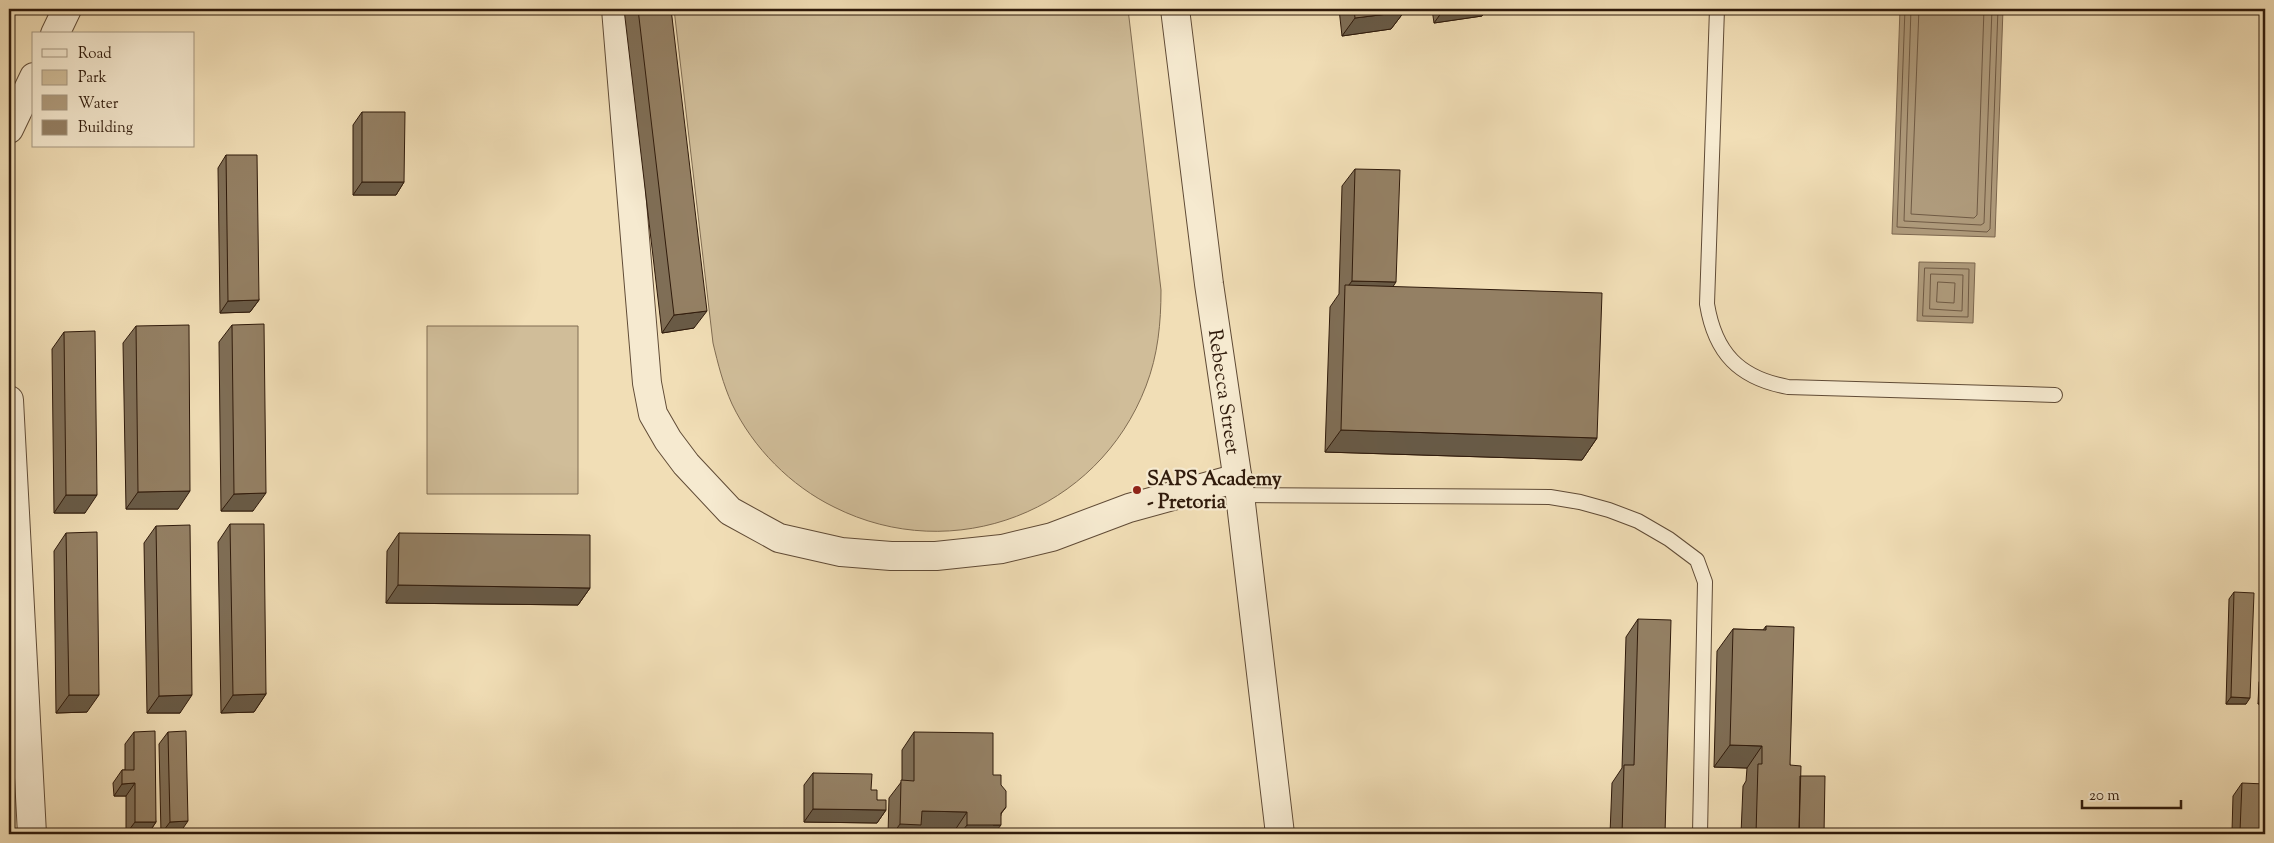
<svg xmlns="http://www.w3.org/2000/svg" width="2274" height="843" font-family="'Sorts Mill Goudy',serif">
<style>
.green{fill:#d0bd99;stroke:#806c52}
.water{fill:#af9b7c;stroke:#7c674f}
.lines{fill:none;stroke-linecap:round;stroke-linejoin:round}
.shore{stroke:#6f5a44;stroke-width:1}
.service-casing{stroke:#604b36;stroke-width:16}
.minor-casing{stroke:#604b36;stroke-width:30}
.service{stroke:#f6ead0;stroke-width:14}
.minor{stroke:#f6ead0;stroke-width:28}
.wall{fill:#7f6e56;stroke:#2f1a0b}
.shaded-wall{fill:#685a46;stroke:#2f1a0b}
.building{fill:#948064;stroke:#2f1a0b}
.poi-dot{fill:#8f2418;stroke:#f6ead0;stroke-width:2}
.labels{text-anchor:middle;stroke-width:4.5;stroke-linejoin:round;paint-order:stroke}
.street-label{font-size:20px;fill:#2f1a0b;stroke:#f6ead0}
.poi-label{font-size:20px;font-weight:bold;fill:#2f1a0b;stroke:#f6ead0;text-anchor:start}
</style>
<rect width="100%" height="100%" fill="#f1deb6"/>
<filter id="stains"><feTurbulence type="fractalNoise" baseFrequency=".004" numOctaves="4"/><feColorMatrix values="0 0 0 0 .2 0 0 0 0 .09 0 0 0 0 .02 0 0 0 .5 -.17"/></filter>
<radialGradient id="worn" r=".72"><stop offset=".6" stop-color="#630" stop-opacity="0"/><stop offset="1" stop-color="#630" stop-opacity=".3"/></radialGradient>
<!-- green -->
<path class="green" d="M674,9H1128L1161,290C1161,323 1158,355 1146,386C1098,512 953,567 834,507C791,486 753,448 732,404C723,384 718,364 713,343Z
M427,326H578V494H427Z"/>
<!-- water -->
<path class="water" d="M1900,9H2003L1995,237L1892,234Z
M1919,262L1975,263L1973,323L1917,321Z"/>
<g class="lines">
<!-- shore -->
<path class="shore" d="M1905,9L1897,227L1987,232L1990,229L1998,9
M1911,9L1904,221L1981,225L1984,223L1992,9
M1919,9L1911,214L1974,218L1977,215L1984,9
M1925,268L1969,269L1968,317L1923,316Z
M1931,274L1963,275L1962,311L1930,309Z
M1938,282L1955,283L1954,303L1937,302Z"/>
<!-- service casing -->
<g class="service-casing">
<path id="service" d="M1717,9L1707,304C1715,353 1739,378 1788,387L2055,395
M1240,495L1550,497L1580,502L1609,510L1638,521L1669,539L1697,560L1705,582L1700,834"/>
</g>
<!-- minor casing -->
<g class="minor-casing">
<g id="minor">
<path d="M616,9L647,383L653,414L668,440L686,464L730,511L779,538L841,552L891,556H936L1002,549L1052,537L1129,508L1238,478"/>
<path id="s1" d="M1175,9L1209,284L1240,495L1280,834"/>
<path d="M55,34L67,9"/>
<path d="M9,129L34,77"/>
<path d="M9,400L32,834"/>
</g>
</g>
<!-- service -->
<use href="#service" class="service"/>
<!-- minor -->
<use href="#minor" class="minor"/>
</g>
<!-- wall -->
<path class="wall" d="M624,9H671L694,328L662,333Z
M1339,9H1403L1404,12L1391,29L1342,36Z
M1432,9H1487L1482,16L1434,23Z
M362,112L404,182L396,195H353V125Z
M226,155L259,300L250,312L220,313L218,168Z
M1355,169L1393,287L1597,438L1582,460L1325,452L1330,307L1339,294L1342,186Z
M232,325L253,511H221L219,342Z
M136,326L178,509H126L123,343Z
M64,332L85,513H54L52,349Z
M230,524L266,694L254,712L221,713L218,542Z
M156,526L180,713H147L144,543Z
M66,533L87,712L56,713L54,551Z
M399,533L590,588L578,605L386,603L387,551Z
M2234,592L2246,704H2226L2229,599Z
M2265,596V625L2260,624L2261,602Z
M1638,619L1665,834H1610L1612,783L1622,768L1626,637Z
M1766,626L1790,765L1800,776L1824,834H1741L1743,786L1746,781L1747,768L1714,767L1717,651L1733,629L1763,630Z
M2265,672V704H2258L2259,682Z
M134,732L156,822L148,834H126V796H114L113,783L122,770H125V744Z
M168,732L179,834H161L159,744Z
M914,732L993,775L1001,815L994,834H955V830L918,829L914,834H888L889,798L902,781V750Z
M813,773L871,790L877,800L886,810L877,823L804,822V785Z
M2242,783L2265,834H2222L2225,830L2232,831L2233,796Z"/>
<!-- shaded-wall -->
<path class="shaded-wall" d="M1444,9H1487L1482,16L1434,23Z
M1404,12L1391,29L1342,36L1355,18Z
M362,182H404L396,195H353Z
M1352,281L1396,282L1384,300L1345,290Z
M259,300L250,312L220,313L228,301Z
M707,311L694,328L662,333L674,315Z
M1341,430L1597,438L1582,460L1325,452Z
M190,491L178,509H126L138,492Z
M266,493L253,511H221L234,494Z
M66,495H97L85,513H54Z
M398,585L590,588L578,605L386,603Z
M2265,617V625L2260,624Z
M2265,693V704H2258Z
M266,694L254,712L221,713L233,695Z
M69,695H99L87,712L56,713Z
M192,695L180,713H147L159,696Z
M2231,697L2250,698L2246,704H2226Z
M1730,745L1762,746L1747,768L1714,767Z
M135,783L126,796H114L122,784Z
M1006,807L993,825H1001L994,834H960L967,825L1001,813Z
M813,809L886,810L877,823L804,822Z
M922,811L967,812L955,830L918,829L914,834H893L900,824Z
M188,821L179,834H161L170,822Z
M135,822H156L148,834H126Z"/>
<!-- building -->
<path class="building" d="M638,9H671L707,311L674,315Z
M1354,9H1403L1404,12L1355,18Z
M362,112H405L404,182H362Z
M226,155H257L259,300L228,301Z
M1355,169L1400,170L1396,282L1352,281Z
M1345,285L1602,293L1597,438L1341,430Z
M264,324L266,493L234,494L232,325Z
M189,325L190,491L138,492L136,326Z
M95,331L97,495H66L64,332Z
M230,524H264L266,694L233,695Z
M190,525L192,695L159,696L156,526Z
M97,532L99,695H69L66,533Z
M399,533L590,535V588L398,585Z
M2234,592L2254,593L2250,698L2231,697Z
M1638,619L1671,620L1665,834H1622L1624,765H1634Z
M1766,626L1794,627L1790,765L1801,766L1799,834H1756L1758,764H1762V746L1730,745L1733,629L1766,630Z
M155,731L156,822H135V783L122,784V770H134V732Z
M186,731L188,821L170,822L168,732Z
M914,732L993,733V775H1001V785L1006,791V807L1001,813V825H967V812L922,811L921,825L900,824L901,780L914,781Z
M813,773L872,774L871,790H877V800H886V810L813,809Z
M1800,776H1825L1824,834H1799Z
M2242,783L2265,784V834H2225V830L2240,831Z"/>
<!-- markers -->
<circle class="poi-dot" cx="1137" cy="490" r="5"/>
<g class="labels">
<!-- street labels -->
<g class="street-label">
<text dy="7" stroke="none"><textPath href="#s1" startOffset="386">Rebecca Street</textPath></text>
</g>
<!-- poi labels -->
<g class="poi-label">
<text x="1147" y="485">SAPS Academy<tspan x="1147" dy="23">- Pretoria</tspan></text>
</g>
</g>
<!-- margin -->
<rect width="2274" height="843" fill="none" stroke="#f1deb6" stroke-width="30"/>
<rect x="10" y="10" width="2254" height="823" fill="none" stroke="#2f1a0b" stroke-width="2.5"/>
<rect x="15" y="15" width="2244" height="813" fill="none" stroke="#2f1a0b"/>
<!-- legend -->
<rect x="32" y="32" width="162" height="115" fill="#f6ead0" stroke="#a69781"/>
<rect x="42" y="49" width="25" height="8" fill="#f6ead0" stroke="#a69781"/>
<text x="78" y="58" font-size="15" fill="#2f1a0b">Road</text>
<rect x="42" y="70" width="25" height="15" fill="#d0bd99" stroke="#a69781"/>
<text x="78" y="82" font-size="15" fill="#2f1a0b">Park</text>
<rect x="42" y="95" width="25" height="15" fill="#af9b7c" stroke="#a69781"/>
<text x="78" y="108" font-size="15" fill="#2f1a0b">Water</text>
<rect x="42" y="120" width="25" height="15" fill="#948064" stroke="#a69781"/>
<text x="78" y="132" font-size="15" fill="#2f1a0b">Building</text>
<!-- scale -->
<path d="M2082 800v8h99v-8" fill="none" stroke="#2f1a0b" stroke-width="2.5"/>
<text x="2089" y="800" font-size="15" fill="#2f1a0b" stroke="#f6ead0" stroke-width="4" paint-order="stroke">20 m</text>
<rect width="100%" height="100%" filter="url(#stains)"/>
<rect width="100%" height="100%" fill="url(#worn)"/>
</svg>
